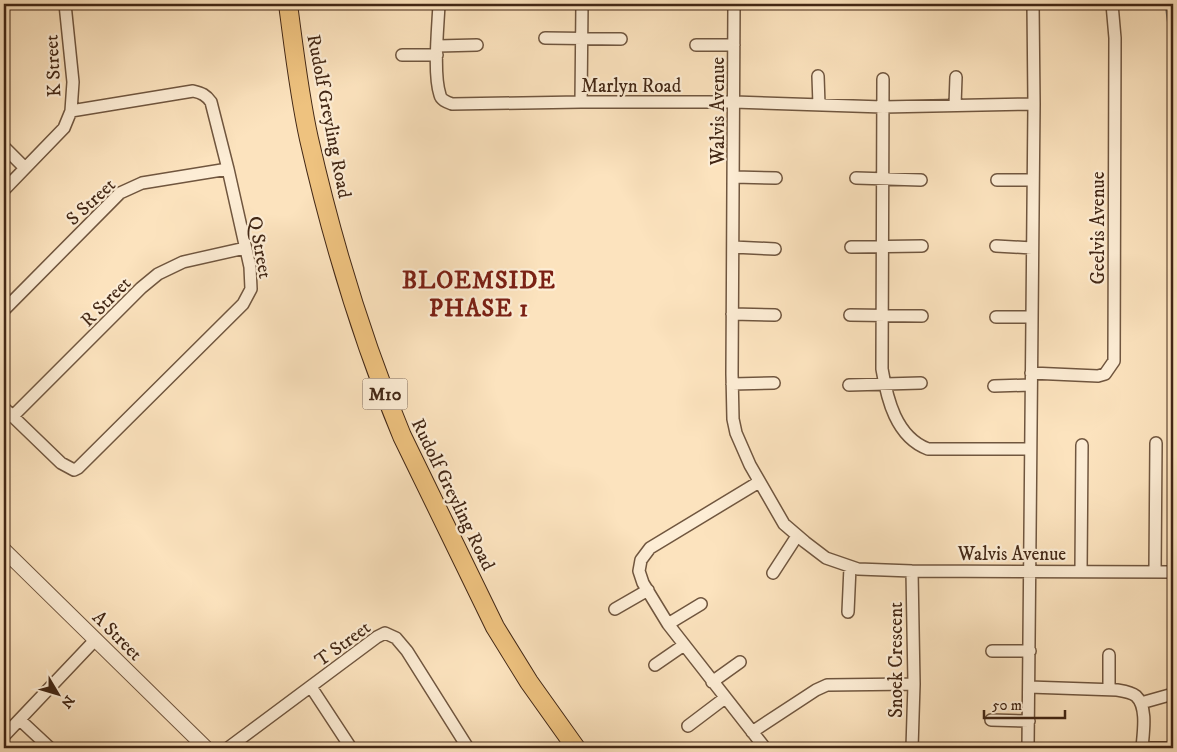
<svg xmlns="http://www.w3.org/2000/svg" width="1177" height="752" font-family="'IM FELL DW Pica',serif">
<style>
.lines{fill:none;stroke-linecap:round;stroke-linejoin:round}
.stream{stroke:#7e807a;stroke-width:3}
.minor-casing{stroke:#70563f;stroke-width:14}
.tertiary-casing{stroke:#70563f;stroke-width:16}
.primary-casing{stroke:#422715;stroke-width:20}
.minor{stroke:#fdedd5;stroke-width:11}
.tertiary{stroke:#fdedd5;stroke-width:14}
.primary{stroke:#eec27f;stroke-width:18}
.labels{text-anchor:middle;stroke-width:4.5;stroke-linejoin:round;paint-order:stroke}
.shield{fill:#fdedd5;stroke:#7a624f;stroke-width:1}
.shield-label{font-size:18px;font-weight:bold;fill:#422715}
.street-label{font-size:19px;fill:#422715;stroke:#fdedd5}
.district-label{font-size:24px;font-weight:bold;letter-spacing:1px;fill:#7a1f14;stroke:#fdedd5}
</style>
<rect width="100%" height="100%" fill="#fce3be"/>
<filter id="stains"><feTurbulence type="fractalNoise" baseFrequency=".004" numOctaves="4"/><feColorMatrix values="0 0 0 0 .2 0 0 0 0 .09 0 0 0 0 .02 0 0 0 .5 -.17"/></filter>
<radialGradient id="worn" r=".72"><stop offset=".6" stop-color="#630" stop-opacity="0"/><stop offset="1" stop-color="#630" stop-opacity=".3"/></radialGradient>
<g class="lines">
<!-- stream -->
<path class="stream" d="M1166,4L1173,55"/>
<!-- minor casing -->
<g class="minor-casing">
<path id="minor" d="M439,4C438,27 433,74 440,95C441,100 447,102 452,104L581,102H734L883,107L1034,104
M734,4L732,374L733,419L736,433L750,465L784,524L805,542L826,558L858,569L912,571L1173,572
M545,38L621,39
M696,45H734
M438,46L477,45
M402,55H437
M818,76L819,105
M883,79L882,369C887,399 896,437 928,449H1030
M581,102L582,4
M955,105L956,77
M4,147L25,168
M734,177L776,178
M856,178L921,180
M997,180H1033
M4,190L64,128L71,111L73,82L65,4
M996,246L1032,248
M733,247L775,249
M851,247L922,246
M4,310L120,193L142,183L228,169
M732,314L775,315
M850,315L922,316
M996,317H1031
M1031,373L1098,376L1105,374L1114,361L1115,38L1112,4
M732,384L774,383
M849,385L921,383
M994,386L1031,385
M4,408L61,463L74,470L78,468L243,304L251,289L250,267L228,169L211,102C206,95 202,93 193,91L71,111
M12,417L141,288L158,274L183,262L245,248
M759,482L650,548L641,560L639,571L643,583L668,624L765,748
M912,571L914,684L912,748
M1081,571L1082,445
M1155,572L1156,443
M773,573L797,536
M615,609L648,590
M848,612L850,567
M668,624L701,604
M992,651H1030
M655,665L684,645
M712,682L740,662
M311,687L351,748
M1029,687L1117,690C1123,691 1131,692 1136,696C1148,707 1143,734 1142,748
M1109,689V655
M1141,703L1173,694
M20,720L50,748
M991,720L1029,721
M688,726L725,698
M752,732L816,690L827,685L914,684
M4,736L96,639
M228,748L377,637L385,633L396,638L407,651L468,748
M1028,748L1034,104L1033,4
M1142,748H1173"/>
</g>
<!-- tertiary casing -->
<g class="tertiary-casing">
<path id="tertiary" d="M4,550L206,748"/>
</g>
<!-- primary casing -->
<g class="primary-casing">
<path id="primary" d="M288,4C294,49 299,94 309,139C332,240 362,340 402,436L495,627L529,682L576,748"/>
</g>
<!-- minor -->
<use href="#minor" class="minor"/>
<!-- tertiary -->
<use href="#tertiary" class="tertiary"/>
<!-- primary -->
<use href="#primary" class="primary"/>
</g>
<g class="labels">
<!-- shield labels -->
<rect class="shield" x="362.5" y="378.5" width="45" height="31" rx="4"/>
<g class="shield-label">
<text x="385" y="400">M10</text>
</g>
<!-- street labels -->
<g class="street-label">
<text transform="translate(52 66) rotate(-93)" y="7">K Street</text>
<text x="631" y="92">Marlyn Road</text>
<text transform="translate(717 111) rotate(-90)" y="7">Walvis Avenue</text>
<text transform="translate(330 116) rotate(79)" y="7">Rudolf Greyling Road</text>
<text transform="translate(90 201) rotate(-43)" y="7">S Street</text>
<text transform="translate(1097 228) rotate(-90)" y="7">Geelvis Avenue</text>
<text transform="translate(261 247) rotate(80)" y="7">Q Street</text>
<text transform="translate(105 301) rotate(-45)" y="7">R Street</text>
<text transform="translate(454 494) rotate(64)" y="7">Rudolf Greyling Road</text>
<text x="1012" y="560">Walvis Avenue</text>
<text transform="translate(118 635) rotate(45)" y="7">A Street</text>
<text transform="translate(342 643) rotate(-36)" y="7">T Street</text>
<text transform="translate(895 660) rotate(-90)" y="7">Snoek Crescent</text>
</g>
<!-- district labels -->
<g class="district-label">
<text x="479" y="288">BLOEMSIDE<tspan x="479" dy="28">PHASE 1</tspan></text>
</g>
</g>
<!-- margin -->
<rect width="1177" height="752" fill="none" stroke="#fce3be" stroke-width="20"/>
<rect x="5" y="5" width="1167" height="742" fill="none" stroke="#422715" stroke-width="2.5"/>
<rect x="10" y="10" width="1157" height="732" fill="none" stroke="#422715"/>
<!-- north arrow -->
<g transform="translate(58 694) rotate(128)" stroke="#fdedd5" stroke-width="4" paint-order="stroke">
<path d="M0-4L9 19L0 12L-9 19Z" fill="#422715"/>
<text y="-8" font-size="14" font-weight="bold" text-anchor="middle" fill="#422715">N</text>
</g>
<!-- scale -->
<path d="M984 710v8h81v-8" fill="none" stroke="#422715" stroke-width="2.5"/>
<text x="992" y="710" font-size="15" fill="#422715" stroke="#fdedd5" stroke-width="4" paint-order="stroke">50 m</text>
<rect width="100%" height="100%" filter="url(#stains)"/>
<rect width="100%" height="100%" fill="url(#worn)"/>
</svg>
